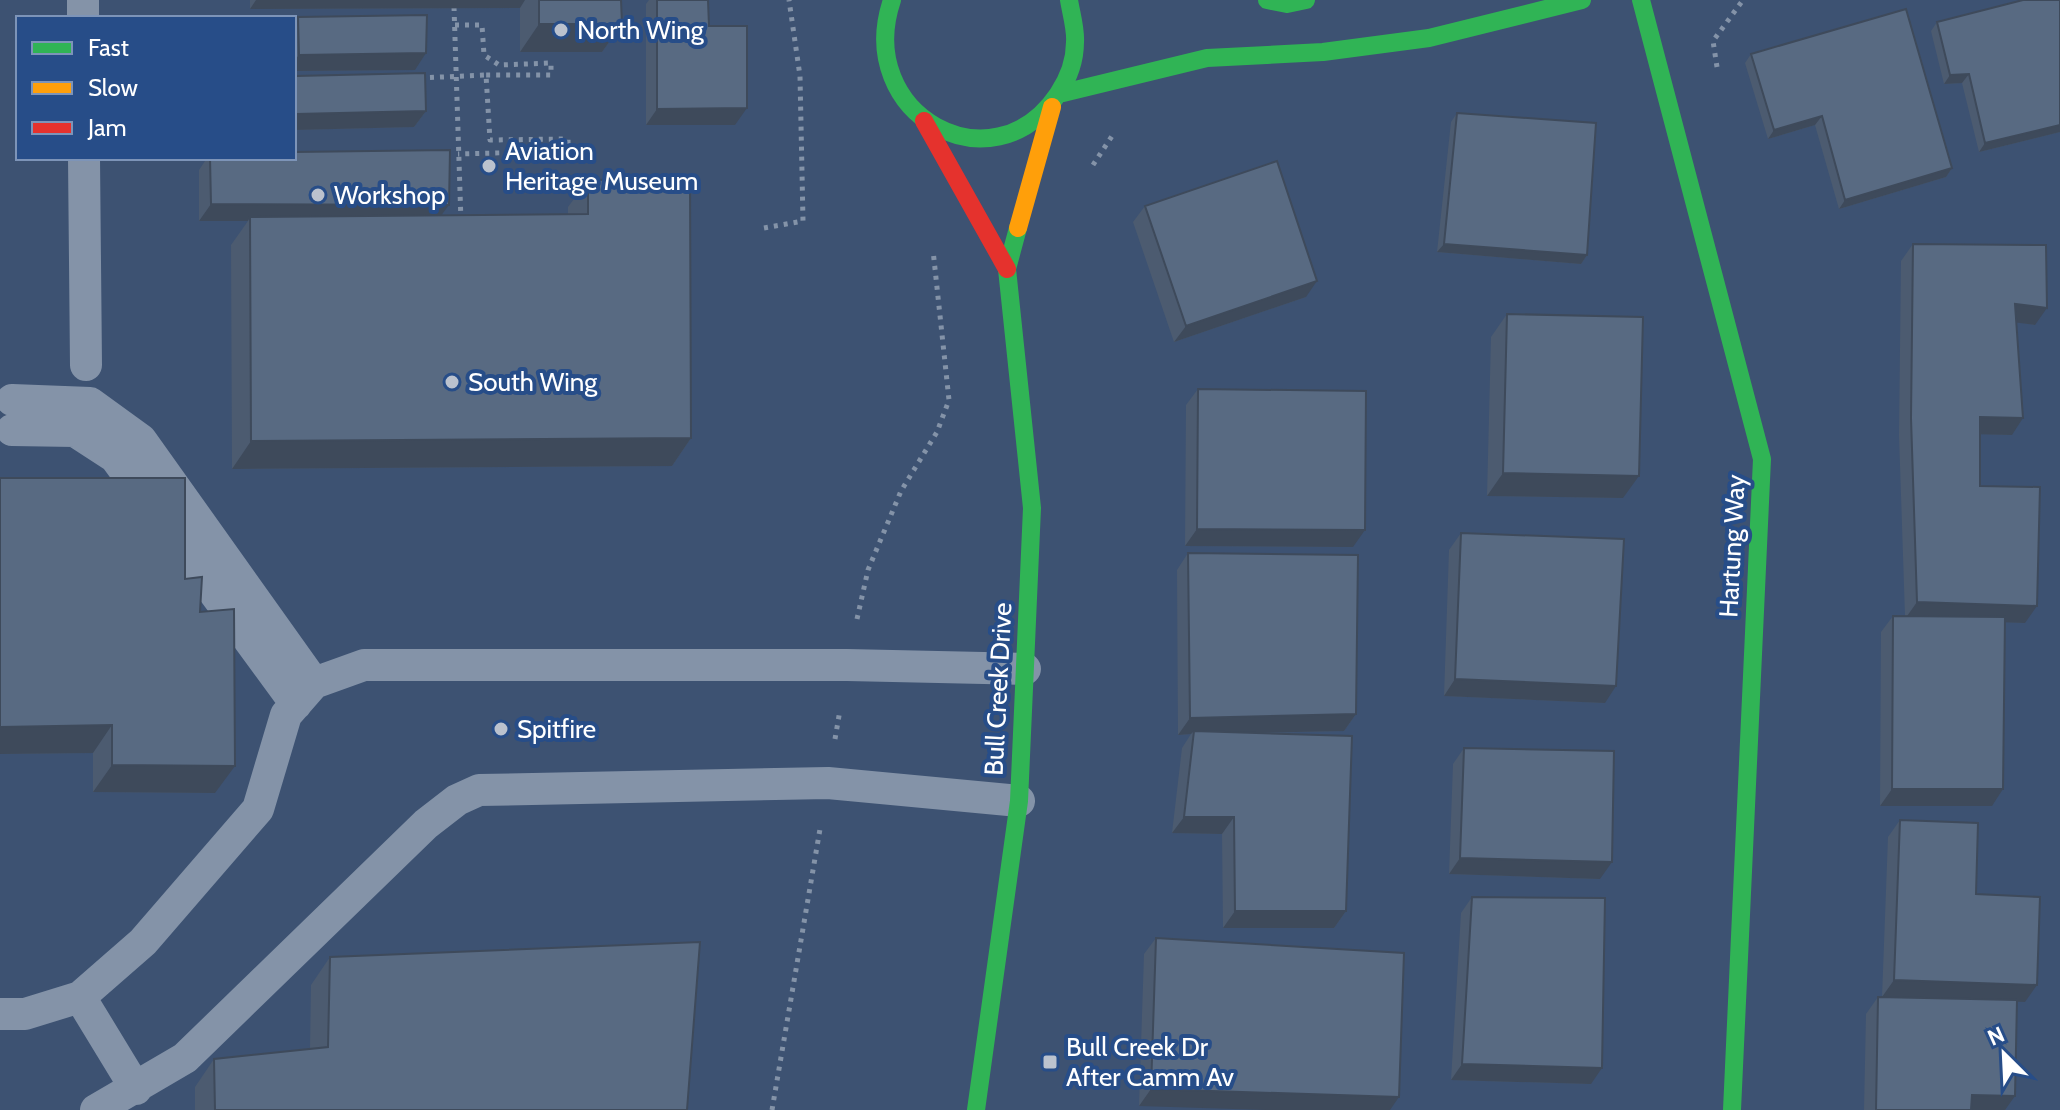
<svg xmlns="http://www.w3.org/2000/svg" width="2060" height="1110" font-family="Cabin,sans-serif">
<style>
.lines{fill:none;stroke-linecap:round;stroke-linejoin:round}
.path{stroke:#8493a8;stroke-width:5;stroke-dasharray:4 6;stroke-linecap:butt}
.lane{stroke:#8493a8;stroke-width:32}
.fast{stroke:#30b455;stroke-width:18}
.slow{stroke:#ff9f0a;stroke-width:18}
.jam{stroke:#e5322d;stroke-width:18}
.wall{fill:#4c5b70}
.shaded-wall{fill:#3e4a5b}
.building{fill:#586a82;stroke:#3e4a5b;stroke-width:2}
.poi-dot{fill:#bbc2ce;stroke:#274d88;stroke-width:3}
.labels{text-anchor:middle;stroke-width:8;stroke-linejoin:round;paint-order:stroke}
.poi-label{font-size:26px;fill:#fff;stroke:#274d88;text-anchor:start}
.street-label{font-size:26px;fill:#fff;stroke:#274d88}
</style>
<rect width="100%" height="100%" fill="#3d5272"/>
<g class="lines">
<!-- path -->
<path class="path" d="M454,7L461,222
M455,25H482L484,55L499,65L551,63V75H486
M1717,67L1713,41L1743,0
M420,78L486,75L490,140L568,139V151L458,154
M1093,165L1112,136
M764,228L803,221L800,76L789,0
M857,619L868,570L901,491L937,432L949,400L933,250
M835,739L840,710
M772,1110L820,829"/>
<!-- lane -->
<path class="lane" d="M83,0V18
M84,158L86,365
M12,400L90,403L141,440L314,683
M12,430L75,431L115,457L296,704
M80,997L136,1089
M0,1014H25L80,997L143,942L258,809L286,715L314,683L364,665H847L1025,669
M96,1110L185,1058L426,824L457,800L479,790L828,783L1019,801"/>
<!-- fast -->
<path class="fast" d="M892,0C853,115 993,191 1058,94C1068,79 1075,60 1075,42C1076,29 1071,13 1069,0
M1267,0L1287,4L1306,0
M1641,0L1762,459L1732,1110
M1063,93L1207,58L1323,52L1429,38L1582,0
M976,1110L1019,801L1032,508L1007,269L1018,228"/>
<!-- slow -->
<path class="slow" d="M1018,228L1052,107"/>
<!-- jam -->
<path class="jam" d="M924,121L1007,269"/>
</g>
<!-- wall -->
<path class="wall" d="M250,0H621L622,24L602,52H520V8L250,9Z
M649,0H708L709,26L735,125H646V4Z
M298,17L415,70L294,71V23Z
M1937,22L2060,132L1979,152L1962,83L1944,84L1931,31Z
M1751,54L1952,168L1946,177L1839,209L1815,125L1768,139L1745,63Z
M296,76L426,111L414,127L294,130V78Z
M1457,113L1587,255L1581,264L1437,252L1451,122Z
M207,158H294L441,216L568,215V207L588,180L691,438L672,466L232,469L231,245L248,221H199V170Z
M1145,206L1306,297L1174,342L1133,222Z
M1913,244L2035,325L2017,322L2012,435L1980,434V486L2025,623L2005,622L1992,806H1880L1881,632L1893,616H1905L1899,435L1901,261Z
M1507,314L1623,498L1487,496L1491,337Z
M1198,389L1353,547L1185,546L1186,405Z
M0,478L185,579L200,612L215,793L93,792V753L0,754Z
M1461,533L1605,703L1444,696L1449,550Z
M1188,553L1356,714L1344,731L1257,733L1346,911L1334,928H1223L1222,834L1172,833L1182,748L1191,734L1178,735L1177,570Z
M1464,748L1600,879L1449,874L1453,764Z
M1900,820L1976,894L2025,1002L2017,1001L2005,1110H1864L1866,1014L1878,997L1929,998L1882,997L1888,837Z
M1472,897L1591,1084L1451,1080L1461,913Z
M1156,938L1404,953L1139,1106L1144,954Z
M330,957L687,1110H195V1087L214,1059L310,1049L311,985Z"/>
<!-- shaded-wall -->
<path class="shaded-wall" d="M256,0H525L520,8L250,9Z
M539,24H622L602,52H520Z
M426,53L415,70L294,71V61L299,55Z
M1969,74L1962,83L1944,84L1950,75Z
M747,108L735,125H646L657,109Z
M426,111L414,127L294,130V117L296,114Z
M1822,116L1815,125L1768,139L1774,130Z
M2060,125V132L1979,152L1985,143Z
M1952,168L1946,177L1839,209L1845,200Z
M211,204L449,205L437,221L250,217L248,221H199Z
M1444,244L1587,255L1581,264L1437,252Z
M1317,281L1306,297L1174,342L1186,326Z
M2015,304L2047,308L2035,325L2004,321Z
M1980,417L2023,418L2012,435L1968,434Z
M691,438L672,466L232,469L251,441Z
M1503,473L1639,476L1623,498L1487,496Z
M1197,529L1365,530L1353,547L1185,546Z
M1917,602L2037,606L2025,623L1905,619Z
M1455,679L1616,686L1605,703L1444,696Z
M1356,714L1344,731L1193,734L1194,731L1191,734L1178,735L1190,718Z
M112,725L93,753L0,754V727Z
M112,765L235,766L215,793L93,792Z
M1892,789H2003L1992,806H1880Z
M1184,817H1234L1222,834L1172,833Z
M1460,858L1612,862L1600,879L1449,874Z
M1235,911H1346L1334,928H1223Z
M1894,980L2037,985L2025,1002L1882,997Z
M1462,1064L1602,1068L1591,1084L1451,1080Z
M1151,1089L1399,1097L1390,1110H1266L1139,1106Z
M1972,1095L2015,1096L2005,1110H1961Z"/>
<!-- building -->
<path class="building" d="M539,0H621L622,24H539Z
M657,0H708L709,26H747V108L657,109Z
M2023,0H2060V125L1985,143L1969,74L1950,75L1937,22Z
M1906,9L1952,168L1845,200L1822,116L1774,130L1751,54Z
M427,15L426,53L299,55L298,17Z
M236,17H276V18H236Z
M425,73L426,111L296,114V76Z
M1457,113L1596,123L1587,255L1444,244Z
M450,150L449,205L211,204L210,158H294V152Z
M1277,161L1317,281L1186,326L1145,206Z
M690,179L691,438L251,441L250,217L588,214V180Z
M1913,244L2046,245L2047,308L2015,304L2023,418L1980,417V486L2040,487L2037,606L1917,602L1911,418Z
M1507,314L1643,317L1639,476L1503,473Z
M1198,389L1366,391L1365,530L1197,529Z
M0,478H185V579L202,577L200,612L234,609L235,766L112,765V725L0,727Z
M1461,533L1624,539L1616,686L1455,679Z
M1188,553L1358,555L1356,714L1190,718Z
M1893,616L2005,617L2003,789H1892Z
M1194,731L1352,736L1346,911H1235L1234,817H1184Z
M1464,748L1614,751L1612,862L1460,858Z
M1900,820L1978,823L1976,894L2040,897L2037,985L1894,980Z
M1472,897L1605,898L1602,1068L1462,1064Z
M1156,938L1404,953L1399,1097L1151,1089Z
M700,942L687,1110H215L214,1059L328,1047L330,957Z
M1878,997L2017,1000L2015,1096L1972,1095L1971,1110H1876Z"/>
<!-- markers -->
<g class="poi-dot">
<circle cx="561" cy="30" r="8"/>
<circle cx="489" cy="166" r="8"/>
<circle cx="318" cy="195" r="8"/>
<circle cx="452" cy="382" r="8"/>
<circle cx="501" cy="729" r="8"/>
<rect x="1042" y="1054" width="16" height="16" rx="4"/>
</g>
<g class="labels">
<!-- poi labels -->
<g class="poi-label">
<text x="577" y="39">North Wing</text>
<text x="505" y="160">Aviation<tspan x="505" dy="30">Heritage Museum</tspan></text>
<text x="334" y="204">Workshop</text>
<text x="468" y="391">South Wing</text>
<text x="517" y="738">Spitfire</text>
<text x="1066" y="1056">Bull Creek Dr<tspan x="1066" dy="30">After Camm Av</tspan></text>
</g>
<!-- street labels -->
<g class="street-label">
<text transform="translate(1732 546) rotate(-87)" y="9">Hartung Way</text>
<text transform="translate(998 689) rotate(-87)" y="9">Bull Creek Drive</text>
</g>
</g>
<!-- legend -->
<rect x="16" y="16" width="280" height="144" fill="#274d88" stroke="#7d94b8" stroke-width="2"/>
<rect x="32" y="42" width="40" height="12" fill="#30b455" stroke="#7d94b8" stroke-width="2"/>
<text x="88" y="56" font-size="24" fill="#ffffff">Fast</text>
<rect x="32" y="82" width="40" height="12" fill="#ff9f0a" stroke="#7d94b8" stroke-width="2"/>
<text x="88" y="96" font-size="24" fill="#ffffff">Slow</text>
<rect x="32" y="122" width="40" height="12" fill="#e5322d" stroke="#7d94b8" stroke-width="2"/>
<text x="88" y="136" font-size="24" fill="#ffffff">Jam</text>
<!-- north arrow -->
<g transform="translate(2004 1054) rotate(336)" stroke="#274d88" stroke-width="6" paint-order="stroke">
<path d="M0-6L14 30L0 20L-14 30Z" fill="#ffffff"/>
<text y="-12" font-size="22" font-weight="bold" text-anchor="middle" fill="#ffffff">N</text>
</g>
</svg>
